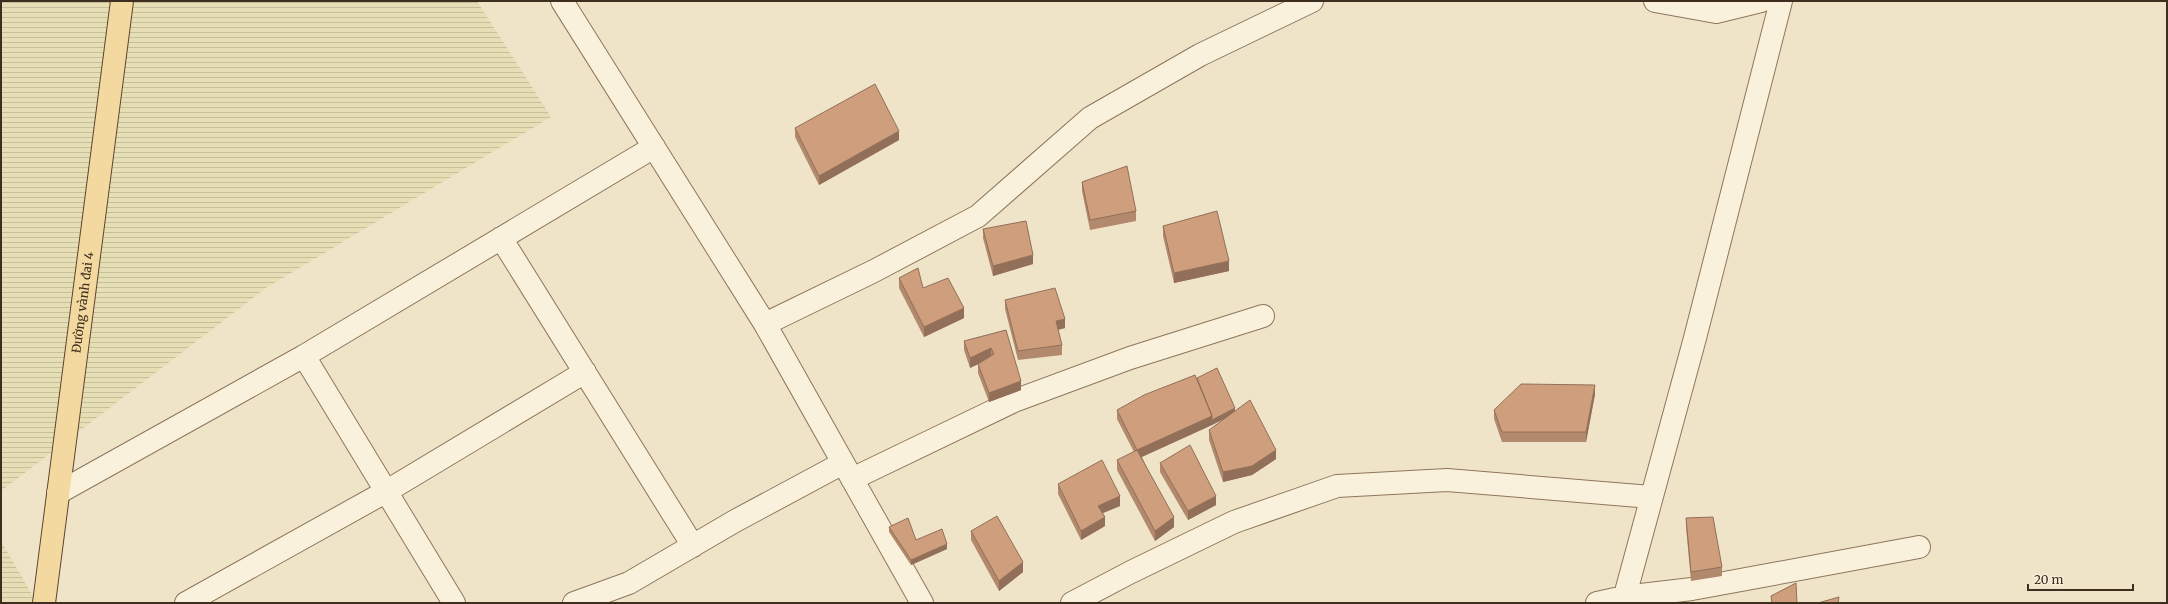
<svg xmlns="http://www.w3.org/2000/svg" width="2168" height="604" font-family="Merriweather,serif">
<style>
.farmland{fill:url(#farmland-rules)}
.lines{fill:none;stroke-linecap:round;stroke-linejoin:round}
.minor-casing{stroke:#8d765c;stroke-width:24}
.major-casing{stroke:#5b4430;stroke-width:24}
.minor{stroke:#faf1dc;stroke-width:22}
.major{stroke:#f3d9a0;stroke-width:22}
.wall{fill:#b2896c}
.shaded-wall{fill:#916f58}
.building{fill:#cf9f7d;stroke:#916f58}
.labels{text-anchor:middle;stroke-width:3;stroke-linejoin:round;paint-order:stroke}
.street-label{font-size:12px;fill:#3d2e20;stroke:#f7eed8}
</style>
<defs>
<pattern id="farmland-rules" width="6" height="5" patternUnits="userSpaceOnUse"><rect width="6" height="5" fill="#e6deb5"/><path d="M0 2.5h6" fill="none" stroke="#c6bf9b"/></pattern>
</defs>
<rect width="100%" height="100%" fill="#f0e4c8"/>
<!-- farmland -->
<path class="farmland" d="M1,1H477L551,117L266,288L1,491Z
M1,541L37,603H1Z"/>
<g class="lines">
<!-- minor casing -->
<g class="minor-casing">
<path id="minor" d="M562,1L765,324L922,603
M1655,1L1716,12L1761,1
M501,238L693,546
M765,324L874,271L978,216L1090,118L1200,55L1312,1
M304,356L454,603
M852,479L1014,401L1130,358L1263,316
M58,493L304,356L654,147
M186,603L387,491L585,372
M574,603L629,583L735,521L843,463
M1072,603L1131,572L1234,522L1337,486L1447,480L1651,497
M1597,603L1624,597L1692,589L1919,547
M1623,603L1695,338L1781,1"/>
</g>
<!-- major casing -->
<g class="major-casing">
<g id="major">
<path id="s1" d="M44,603L122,1"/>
</g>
</g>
<!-- minor -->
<use href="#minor" class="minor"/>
<!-- major -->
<use href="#major" class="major"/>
</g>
<!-- wall -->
<path class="wall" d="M795,128L899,140L819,185L795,137Z
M1082,182L1136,211V221L1090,230L1082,191Z
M1163,226L1229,271L1174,283L1163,236Z
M983,229L1033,264L993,276L983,238Z
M899,278L923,288L964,318L924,337L899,288Z
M1005,300L1065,328L1058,330L1062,345V355L1018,360L1005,309Z
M1006,330L1021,390L989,402L978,373V364L970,368L964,350V341Z
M1197,378L1235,412L1276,459L1252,475L1223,482L1209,440V430L1228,417L1212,425L1142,457L1174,527L1155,541L1117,470V460L1134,452L1117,419V410Z
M1595,394L1586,442H1502L1494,419V410Z
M1160,463L1216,505L1188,520L1160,472Z
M1058,484L1120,506L1103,513L1105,526L1081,540L1058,494Z
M1686,518L1722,567V576L1691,581L1686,527Z
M889,527L916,540L947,549L911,565L889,532Z
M971,531L1023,572L999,591L971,540Z"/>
<!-- shaded-wall -->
<path class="shaded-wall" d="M899,131V140L819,185V176Z
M1033,255V264L993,276V266Z
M1229,261V271L1174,283V273Z
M964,308V318L924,337V327Z
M1065,319V328L1056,330V321Z
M991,348V358L970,368V358Z
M1021,381V390L989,402V393Z
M1595,385V394L1586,442V432Z
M1235,408V413L1212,425L1137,459V450L1212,416Z
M1276,450V459L1252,475L1223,482V472Z
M1120,496V506L1098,515V506Z
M1216,496V505L1188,520V511Z
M1105,517V526L1081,540V531Z
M1174,517V527L1155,541V531Z
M947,544V549L911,565V560Z
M1023,562V572L999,591V581Z"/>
<!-- building -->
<path class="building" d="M875,84L899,131L819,176L795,128Z
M1127,166L1136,211L1090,220L1082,182Z
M1217,211L1229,261L1174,273L1163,226Z
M1026,221L1033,255L993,266L983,229Z
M918,268L923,288L948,278L964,308L924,327L899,278Z
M1055,288L1065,319L1056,321L1062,345L1018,351L1005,300Z
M1006,330L1021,381L989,393L978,364L994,354L991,348L970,358L964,341Z
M1217,368L1235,408L1212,420V416L1197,378Z
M1195,375L1212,416L1137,450L1174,517L1155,531L1117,460L1137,450L1117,410L1144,395Z
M1521,384L1595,385L1586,432H1502L1494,410Z
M1250,400L1276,450L1252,466L1223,472L1209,430Z
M1190,445L1216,496L1188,511L1160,463Z
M1102,460L1120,496L1098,506L1105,517L1081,531L1058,484Z
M997,516L1023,562L999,581L971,531Z
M1713,517L1722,567L1691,572L1686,518Z
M908,518L916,540L942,529L947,544L911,560L889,527Z
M1796,583L1797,603H1772L1771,596Z
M1839,597L1838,603H1818Z"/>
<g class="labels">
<!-- street labels -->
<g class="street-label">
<text dy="4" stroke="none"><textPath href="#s1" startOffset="303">Đường vành đai 4</textPath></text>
</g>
</g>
<!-- border -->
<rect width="2168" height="604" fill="none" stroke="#3d2e20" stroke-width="4"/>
<!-- scale -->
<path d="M2028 584v6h105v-6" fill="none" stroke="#3d2e20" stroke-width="2"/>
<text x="2034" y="584" font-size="12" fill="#3d2e20" stroke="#f7eed8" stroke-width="3" paint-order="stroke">20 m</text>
</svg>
